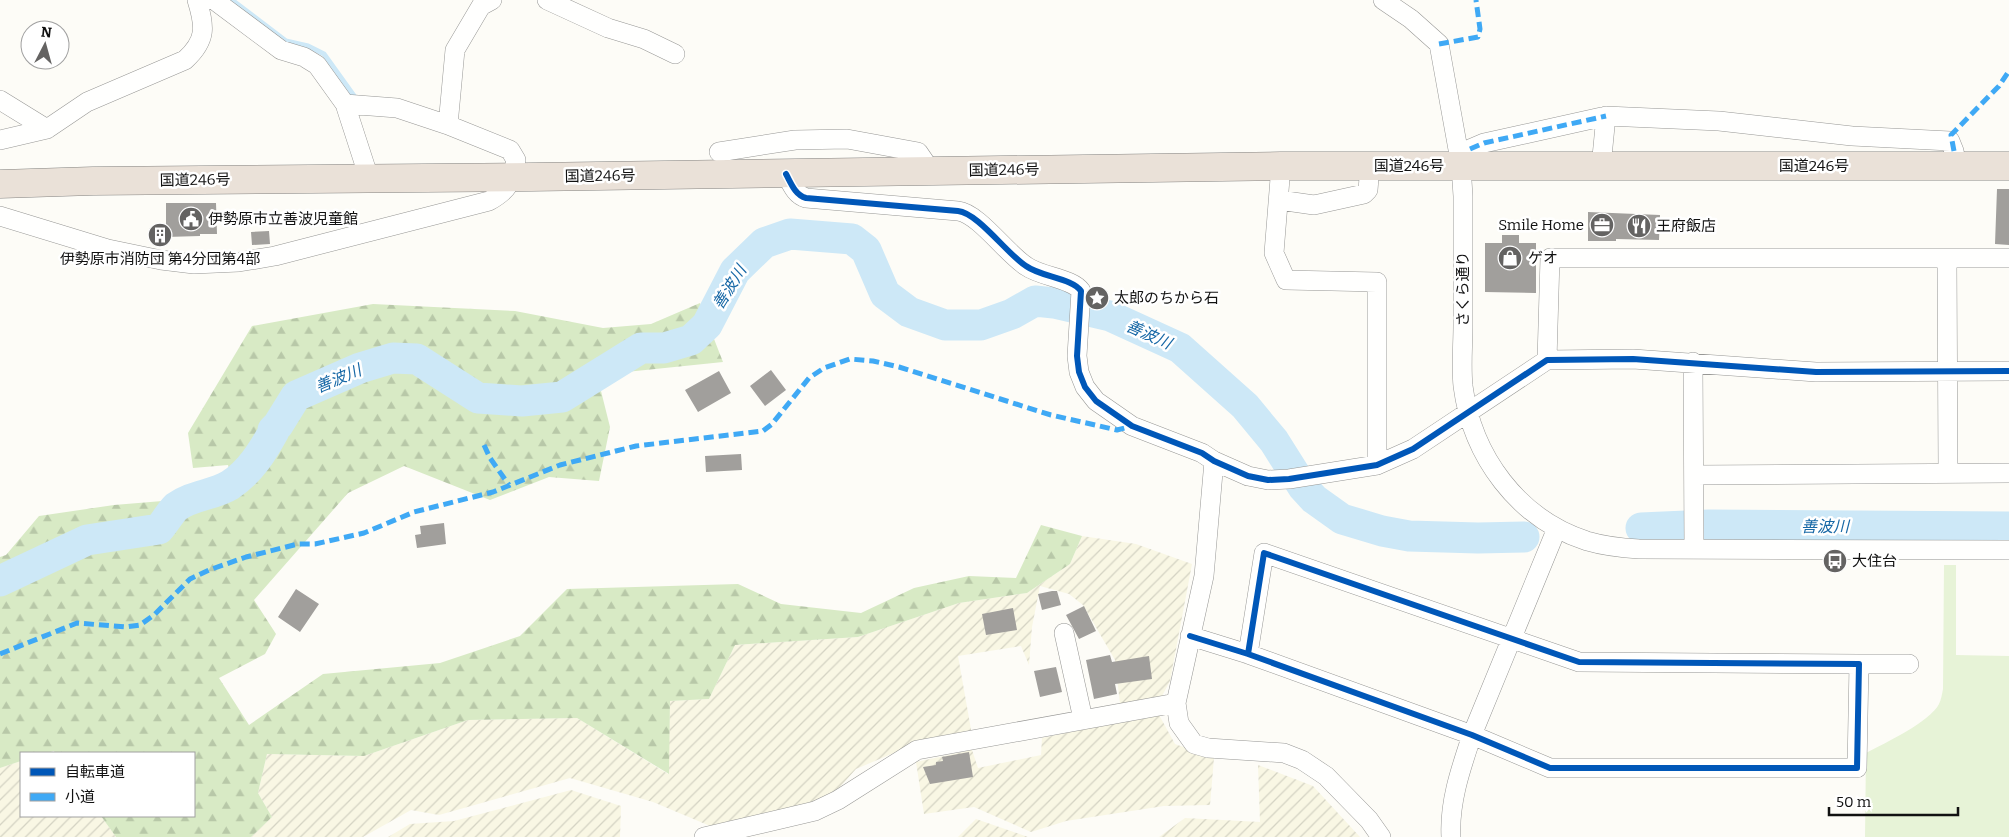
<svg xmlns="http://www.w3.org/2000/svg" width="2009" height="837" font-family="Bitter,'Noto Sans JP',serif">
<style>
.farmland{fill:url(#farmland-furrows)}
.grass{fill:#e7f3d7}
.forest{fill:url(#forest-firs)}
.lines{fill:none;stroke-linecap:round;stroke-linejoin:round}
.stream{stroke:#cde8f7;stroke-width:5}
.river{stroke:#cde8f7;stroke-width:31}
.building{fill:#a19f9c}
.minor-casing{stroke:#979795;stroke-width:20}
.highway-casing{stroke:#858482;stroke-width:29}
.minor{stroke:#fffffe;stroke-width:19}
.highway{stroke:#eae1d8;stroke-width:28}
.quiet{stroke:#3fa9f5;stroke-width:5;stroke-dasharray:10 5;stroke-linecap:butt}
.cycleway-casing{stroke:#fff;stroke-width:9}
.cycleway{stroke:#0057b8;stroke-width:6}
.labels{text-anchor:middle;stroke-width:5;stroke-linejoin:round;paint-order:stroke}
.street-label{font-size:15px;fill:#111;stroke:#fff}
.poi-label{font-size:15px;fill:#111;stroke:#fff;text-anchor:start}
.water-label{font-size:16px;font-style:italic;fill:#1768a6;stroke:#fff}
</style>
<defs>
<pattern id="farmland-furrows" width="10" height="10" patternUnits="userSpaceOnUse" patternTransform="scale(1.25)"><rect width="10" height="10" fill="#f9f7e4"/><path d="M-1 1l2-2M0 10L10 0M9 11l2-2" fill="none" stroke="#d4d3c3"/></pattern>
<pattern id="forest-firs" width="22" height="20" patternUnits="userSpaceOnUse" patternTransform="scale(1.25)"><rect width="22" height="20" fill="#d8eac5"/><path d="M5 1l3.5 6h-7zM16 11l3.5 6h-7z" fill="#b8c8a8"/></pattern>
</defs>
<rect width="100%" height="100%" fill="#fdfcf7"/>
<!-- farmland -->
<path class="farmland" d="M1082,536L1136,544L1192,564L1170,681L1162,696L1120,704L1115,660L1083,605L1069,594L1040,586L1032,627L1029,665L1021,646L958,656L972,735L915,744L856,769L832,796L722,831L653,802L570,778L439,815L411,810L363,837H251L272,817L258,793L267,754L364,756L468,720L577,718L668,774L670,701L709,699L735,645L858,637L959,603L1027,593L1070,564Z
M1158,713L1175,744L1214,758L1210,805L1164,806L1066,821L1031,832L974,807L924,814L916,762L972,750L978,768L1041,755L1042,738Z
M21,761V816H101L116,837H0V768Z
M1258,765L1313,786L1360,837H1159L1185,818L1260,822Z
M571,790L621,806L620,837H388L410,824L454,821Z
M976,819L1028,837H958Z"/>
<!-- grass -->
<path class="grass" d="M1944,565H1956V655L2009,656V837H1865L1866,753C1885,743 1930,722 1939,704C1941,700 1942,694 1943,689Z"/>
<!-- forest -->
<path class="forest" d="M700,303L723,362L597,375L610,427L599,481L549,477L490,500L404,466L348,493L254,600L276,634L265,654L219,678L249,725L323,674L440,663L520,636L567,589L738,584L781,604L861,613L914,588L969,576L1016,578L1041,525L1082,536L1070,564L1027,593L959,603L858,637L735,645L709,699L670,701L669,774L577,718L468,720L364,756L267,754L258,793L272,817L251,837H116L101,816H194V753H55L54,751L47,753H21V761L0,768V557L6,555L39,516L114,505L235,495L228,465L193,468L188,433L252,326L373,304L515,311L603,328L651,324Z"/>
<g class="lines">
<!-- stream -->
<path class="stream" d="M232,0L286,41L308,46L324,54L357,100"/>
<!-- river -->
<path class="river" d="M1641,528L1709,525L2009,527
M0,581L87,540L159,529C165,522 170,513 176,507C192,495 214,495 230,485C250,472 263,451 274,431L273,430L278,425L296,396L360,368L393,358L417,359L478,398L522,401L562,397L641,348H664L691,340L707,325L735,271L764,243L790,234L852,239L866,250L885,294L909,312L945,325H981L1012,314L1035,301L1054,303L1110,316L1180,348L1245,406L1274,441L1303,487L1314,499L1342,519L1382,531L1409,536L1478,538L1524,537"/>
</g>
<!-- building -->
<path class="building" d="M1997,189H2009V245L1995,244Z
M166,203H216L217,234H200V236L166,237Z
M1588,212L1660,215L1659,240L1616,239V241H1588Z
M269,231L270,244L252,245L251,232Z
M1502,235H1519V243H1536V293L1485,292V243H1502Z
M771,370L786,390L765,406L750,386Z
M719,371L731,393L698,412L685,390Z
M741,454L742,470L706,472L705,456Z
M444,523L446,544L417,548L415,535L421,534L420,526Z
M296,589L319,604L300,632L278,617Z
M1052,591H1057L1061,605L1042,610L1038,594Z
M1084,606L1096,631L1079,639L1066,615Z
M1013,608L1017,630L986,635L982,614Z
M1110,655L1112,662L1149,656L1152,679L1115,684L1117,694L1094,699L1086,660Z
M1056,667L1062,692L1040,697L1034,671Z
M969,752L973,777L930,784L923,767L936,765V762L943,761L942,757Z"/>
<g class="lines">
<!-- minor casing -->
<g class="minor-casing">
<path id="minor" d="M214,0L281,50L304,57L317,65L345,104L369,178
M547,0L608,28L644,39L675,54
M1383,0L1411,19L1439,44L1461,166L1463,196C1463,239 1463,282 1463,325C1463,345 1461,366 1463,386C1472,456 1518,519 1587,541C1604,546 1621,548 1639,549L2009,550
M0,100L47,129
M448,125L455,50L481,6L492,0
M0,140L47,129L87,102L185,60C207,40 205,26 197,0
M1470,149L1484,143L1606,116L1719,121L1852,136L1950,141L1954,151L1957,166
M719,152L795,140L847,139L918,152L931,171
M1281,166L1274,253L1286,280L1377,282V465
M1601,167L1606,116
M786,174C791,183 795,195 806,198L958,211C978,213 1007,254 1026,266C1041,277 1072,278 1081,291L1077,356L1079,372L1085,387L1096,401L1132,426L1202,453L1214,461L1248,476L1268,480L1289,479L1377,465L1413,449L1547,360L1633,359L1816,372L2009,371
M1279,200L1314,205L1364,194L1368,190L1370,166
M0,216L108,249L161,260L194,264L239,262L275,256L489,201C509,190 512,182 516,160L510,150L448,125L397,108L345,104
M1947,258L1948,473
M1547,360L1550,258H2009
M1693,362L1694,549
M1214,461L1204,576L1176,703L1179,723L1194,744L1208,748L1284,753L1302,760L1326,776L1369,820L1381,837
M1694,475L2009,473
M1064,633L1083,719
M1190,636L1248,654L1472,735L1550,768H1857L1859,664L1579,662L1264,553L1248,654
M1859,664H1909
M704,837L815,811L838,800L917,750L1176,703
M1451,837C1449,802 1461,768 1472,735L1557,528"/>
</g>
<!-- highway casing -->
<g class="highway-casing">
<path id="highway" d="M0,184L93,181L531,177L1281,166H2009"/>
</g>
<!-- minor -->
<use href="#minor" class="minor"/>
<!-- highway -->
<use href="#highway" class="highway"/>
<!-- quiet -->
<path class="quiet" d="M1439,44L1478,37L1480,29L1476,0
M1470,149L1484,143L1606,116
M1954,151L1951,135L1999,86L2009,71
M484,445L490,458L509,485
M0,654L77,623L126,627L140,625L154,615L190,579L209,570L246,557L298,544H315L364,533L414,512L493,492L560,465L636,446L763,431L772,424L809,378L824,368L850,359L873,361L899,367L1051,415L1117,430L1132,426"/>
<!-- cycleway casing -->
<g class="cycleway-casing">
<path id="cycleway" d="M786,174C791,183 795,195 806,198L958,211C978,213 1007,254 1026,266C1041,277 1072,278 1081,291L1077,356L1079,372L1085,387L1096,401L1132,426L1202,453L1214,461L1248,476L1268,480L1289,479L1377,465L1413,449L1547,360L1633,359L1816,372L2009,371
M1190,636L1248,654L1472,735L1550,768H1857L1859,664L1579,662L1264,553L1248,654"/>
</g>
<!-- cycleway -->
<use href="#cycleway" class="cycleway"/>
</g>
<!-- icons -->
<defs>
<g id="civic-disc" transform="scale(1.25)"><circle r="9.5" fill="#646362" stroke="#fff"/><path d="M-.6-6.5H3V-4.5H.6V-3L4-1V1h2V6H-6V1h2V-1L-.6-3ZM-1.2 2.5V6h2.4V2.5Z" fill="#fff"/></g>
<g id="office-disc" transform="scale(1.25)"><circle r="9.5" fill="#646362" stroke="#fff"/><path d="M-6-3h4V-5.5h4V-3h4V5H-6ZM-1-4.5V-3h2v-1.5ZM-6 0V1H6V0Z" fill="#fff"/></g>
<g id="restaurant-disc" transform="scale(1.25)"><circle r="9.5" fill="#646362" stroke="#fff"/><path d="M-5-6h1v4h1v-4h1v4h1v-4h1v5L-1.5 .5V6h-2V.5L-5-1ZM5-6V6H3V1.5H1.5Q1.5-4 5-6Z" fill="#fff"/></g>
<g id="building-disc" transform="scale(1.25)"><circle r="9.5" fill="#646362" stroke="#fff"/><path d="M-4-6H4V6H1V3H-1V6H-4ZM-2.5-4.3h1.7v1.8h-1.7ZM.8-4.3h1.7v1.8H.8ZM-2.5-1h1.7V.8h-1.7ZM.8-1h1.7V.8H.8Z" fill="#fff"/></g>
<g id="shop-disc" transform="scale(1.25)"><circle r="9.5" fill="#646362" stroke="#fff"/><path d="M-5-2.5h2.3a2.7 3.5 0 0 1 5.4 0H5L5.5 6h-11ZM-1.5-2.5h3a1.5 2.3 0 0 0-3 0Z" fill="#fff"/></g>
<g id="sight-disc" transform="scale(1.25)"><circle r="9.5" fill="#646362" stroke="#fff"/><path d="M0-6L1.8-2.2L6-1.7L2.9 1.2L3.7 5.4L0 3.3L-3.7 5.4L-2.9 1.2L-6-1.7L-1.8-2.2Z" fill="#fff"/></g>
<g id="bus-disc" transform="scale(1.25)"><circle r="9.5" fill="#646362" stroke="#fff"/><path d="M-5-6H5V4H4V6H2V4H-2V6H-4V4H-5ZM-3.5-4V0h7V-4ZM-3.5 1.2v1.5H-2V1.2ZM2 1.2v1.5H3.5V1.2Z" fill="#fff"/></g>
</defs>
<g fill-rule="evenodd">
<use href="#civic-disc" x="191" y="219"/>
<use href="#office-disc" x="1602" y="225"/>
<use href="#restaurant-disc" x="1639" y="226"/>
<use href="#building-disc" x="160" y="235"/>
<use href="#shop-disc" x="1510" y="258"/>
<use href="#sight-disc" x="1097" y="298"/>
<use href="#bus-disc" x="1835" y="561"/>
</g>
<g class="labels">
<!-- street labels -->
<g class="street-label">
<text x="1409" y="171">国道246号</text>
<text x="1814" y="171">国道246号</text>
<text transform="translate(1004 170) rotate(-1)" y="5">国道246号</text>
<text transform="translate(600 176) rotate(-1)" y="5">国道246号</text>
<text transform="translate(195 180) rotate(-1)" y="5">国道246号</text>
<text transform="translate(1463 289) rotate(-90)" y="5">さくら通り</text>
</g>
<!-- poi labels -->
<g class="poi-label">
<text x="208" y="224">伊勢原市立善波児童館</text>
<text x="1584" y="230" text-anchor="end">Smile Home</text>
<text x="1656" y="231">王府飯店</text>
<text x="1528" y="263">ゲオ</text>
<text x="160" y="264" text-anchor="middle">伊勢原市消防団 第4分団第4部</text>
<text x="1114" y="303">太郎のちから石</text>
<text x="1852" y="566">大住台</text>
</g>
<!-- water labels -->
<g class="water-label">
<text transform="translate(729 287) rotate(-58)" y="6">善波川</text>
<text transform="translate(1149 334) rotate(24)" y="6">善波川</text>
<text transform="translate(338 378) rotate(-23)" y="6">善波川</text>
<text x="1825" y="532">善波川</text>
</g>
</g>
<!-- legend -->
<rect x="20" y="752" width="175" height="65" fill="#ffffff" stroke="#a0a0a0"/>
<rect x="30" y="768" width="25" height="8" fill="#0057b8" stroke="#a0a0a0"/>
<text x="65" y="777" font-size="15" fill="#111111">自転車道</text>
<rect x="30" y="793" width="25" height="8" fill="#3fa9f5" stroke="#a0a0a0"/>
<text x="65" y="802" font-size="15" fill="#111111">小道</text>
<!-- north arrow -->
<g transform="translate(45 45) rotate(6)"><circle r="24" fill="#ffffff" stroke="#a0a0a0"/>
<path d="M0-4L9 19L0 12L-9 19Z" fill="#646362"/>
<text y="-8" font-size="14" font-weight="bold" text-anchor="middle" fill="#111111">N</text>
</g>
<!-- scale -->
<path d="M1829 807v8h129v-8" fill="none" stroke="#111111" stroke-width="2.5"/>
<text x="1836" y="807" font-size="15" fill="#111111" stroke="#ffffff" stroke-width="4" paint-order="stroke">50 m</text>
</svg>
